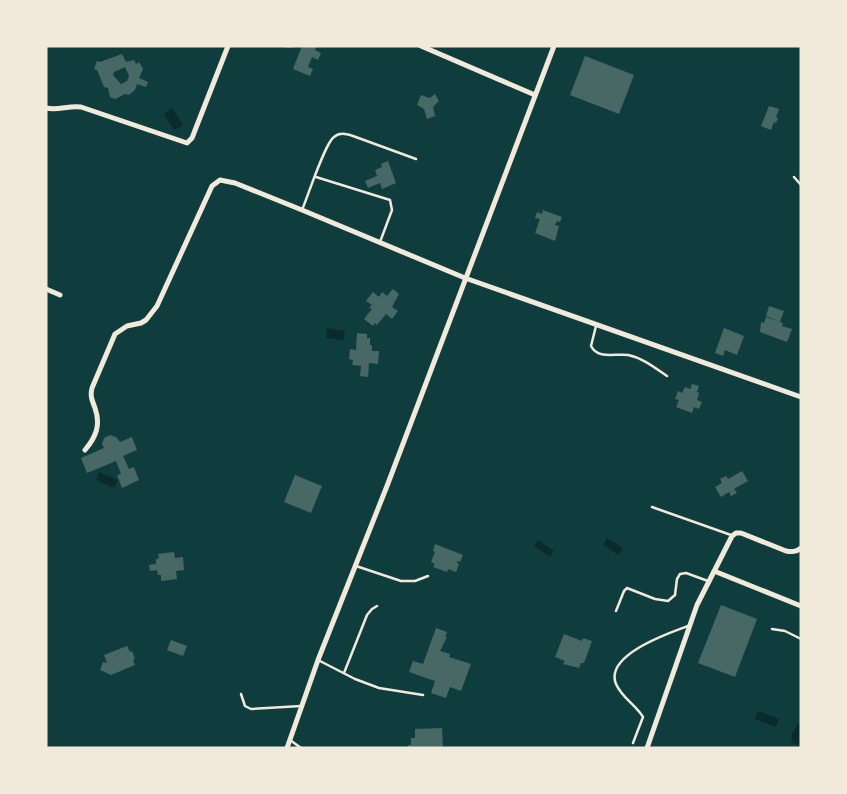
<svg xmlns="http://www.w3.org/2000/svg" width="847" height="794" font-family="Figtree,sans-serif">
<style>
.water{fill:#0a2a2b}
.building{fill:#486865;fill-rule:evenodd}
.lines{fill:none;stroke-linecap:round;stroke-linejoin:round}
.service{stroke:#f1e9da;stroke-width:2.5}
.minor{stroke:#f1e9da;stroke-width:5}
</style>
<rect width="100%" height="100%" fill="#0f3d3e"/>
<!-- water -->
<path class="water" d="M172,108L183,125L174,130L164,114Z
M327,328L345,331L344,340L326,338Z
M99,472L118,480L114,488L96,480Z
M607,538L623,548L619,555L603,545Z
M538,540L554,551L550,557L534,546Z
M758,711L779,719L776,727L755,719Z
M801,719V744L797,745L792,742L791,735Z"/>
<!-- building -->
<path class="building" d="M302,46H317L315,50L321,53L318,60L312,57L308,67L313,69L310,76L293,69Z
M122,54L126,62L134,60L136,64L139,62L143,69L139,78L148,82L146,87L137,84L135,90L129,95L125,94L115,99L110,97L108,88L104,87L97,70L94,69L97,61L100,62ZM125,67L129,76L127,81L121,84L113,75L114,72Z
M585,56L634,75L619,114L570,95Z
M435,94L439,101L433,107L435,116L427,119L424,109L417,105L421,95L430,98Z
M769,106L779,109L776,117L778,118L776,123L774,122L771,130L761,126Z
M388,161L396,183L382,189L380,183L368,188L365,181L377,176L375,170L382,167L381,164Z
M543,210L562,217L560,222L557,221L555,225L559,226L555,241L535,233L540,219L535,218L537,212L542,214Z
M393,289L399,294L392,307L398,311L392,319L386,314L377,325L375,323L373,326L364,319L372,309L369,308L372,305L366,301L373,292L379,297L382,292L387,296Z
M769,306L784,311L780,322L766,316Z
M766,317L783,323L782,326L792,329L787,342L760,332L761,322L764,323Z
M724,328L744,336L737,355L725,350L723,356L715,353Z
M357,333L367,334V338H370V345H372V351H379L378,364L369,363L368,377L360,376L361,366L352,365L353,360L349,359L350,349L356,350Z
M692,384L699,386L697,392L699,393L697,400L702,402L699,409L694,407L692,413L676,407L679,400L675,399L678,391L682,393L685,387L690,389Z
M110,435L116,437L120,442L132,437L137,450L123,456L129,469L134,467L139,480L122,488L117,475L121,474L116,461L87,473L81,458L104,448L102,444L104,438Z
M742,471L748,481L734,489L737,493L731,496L729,492L721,497L715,487L722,483L720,479L726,476L728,479Z
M295,475L322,486L311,513L284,502Z
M435,544L463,555L460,562L457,561V563L459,564L456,572L448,569L447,572L433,567L435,564L431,562L435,552L433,551Z
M174,552L175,558L183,557L184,570L176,571L177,579L161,581V575H158L157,570L150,571L149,565L156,564V559L159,558L158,554Z
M721,605L757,619L735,677L698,663Z
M436,628L447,632L445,637H447L440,651L450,654L449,657L471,664L461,691L450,687L446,698L431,693L435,681L409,672L413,661L423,664Z
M564,634L582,641L583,638L592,641L584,663H581L579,668L563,664L565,661L555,657Z
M171,640L187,646L183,656L167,650Z
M127,646L130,652L132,651L135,659L133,660L135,665L111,675L100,670L103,662L107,663L104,655Z
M442,728L443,748H408V745H411V738H415V729Z"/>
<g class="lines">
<!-- service -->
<path class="service" d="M286,46H292
M316,177L390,200L392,210L380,242
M794,177L801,185
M302,210C308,196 325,143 334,137C340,132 346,134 353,136L416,159
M596,326L591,346C598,360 616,353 628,355C643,358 655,368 667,376
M652,507L731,535
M356,566L401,581H415L428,576
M616,611L624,591L627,588L655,599L668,601L675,595L677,579L680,574L686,573L708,581
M772,629L785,631L801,639
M318,660L355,679L379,688L423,695
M344,673L367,615L372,609L377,606
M241,694L245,706L251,709L301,706
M290,740L301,748
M633,743L643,717C636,705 622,698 616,684C604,655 669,633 688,626"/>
<!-- minor -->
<path class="minor" d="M421,46L535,95
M46,108C58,111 69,105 81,107L187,143L192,138L228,46
M46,289L60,295
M85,450C96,437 101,425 95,408C92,400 90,396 92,388L115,334L127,326L141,323L146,320L157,306L212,186L220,180L235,183L302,210L465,278L801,397
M714,571L801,606
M287,748L318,660L387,486L554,46
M647,748L697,605L732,536L736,533H741L786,551C792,552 796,552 801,548"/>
</g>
<!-- border -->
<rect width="847" height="794" fill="none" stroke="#f1e9da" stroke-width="95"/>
</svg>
